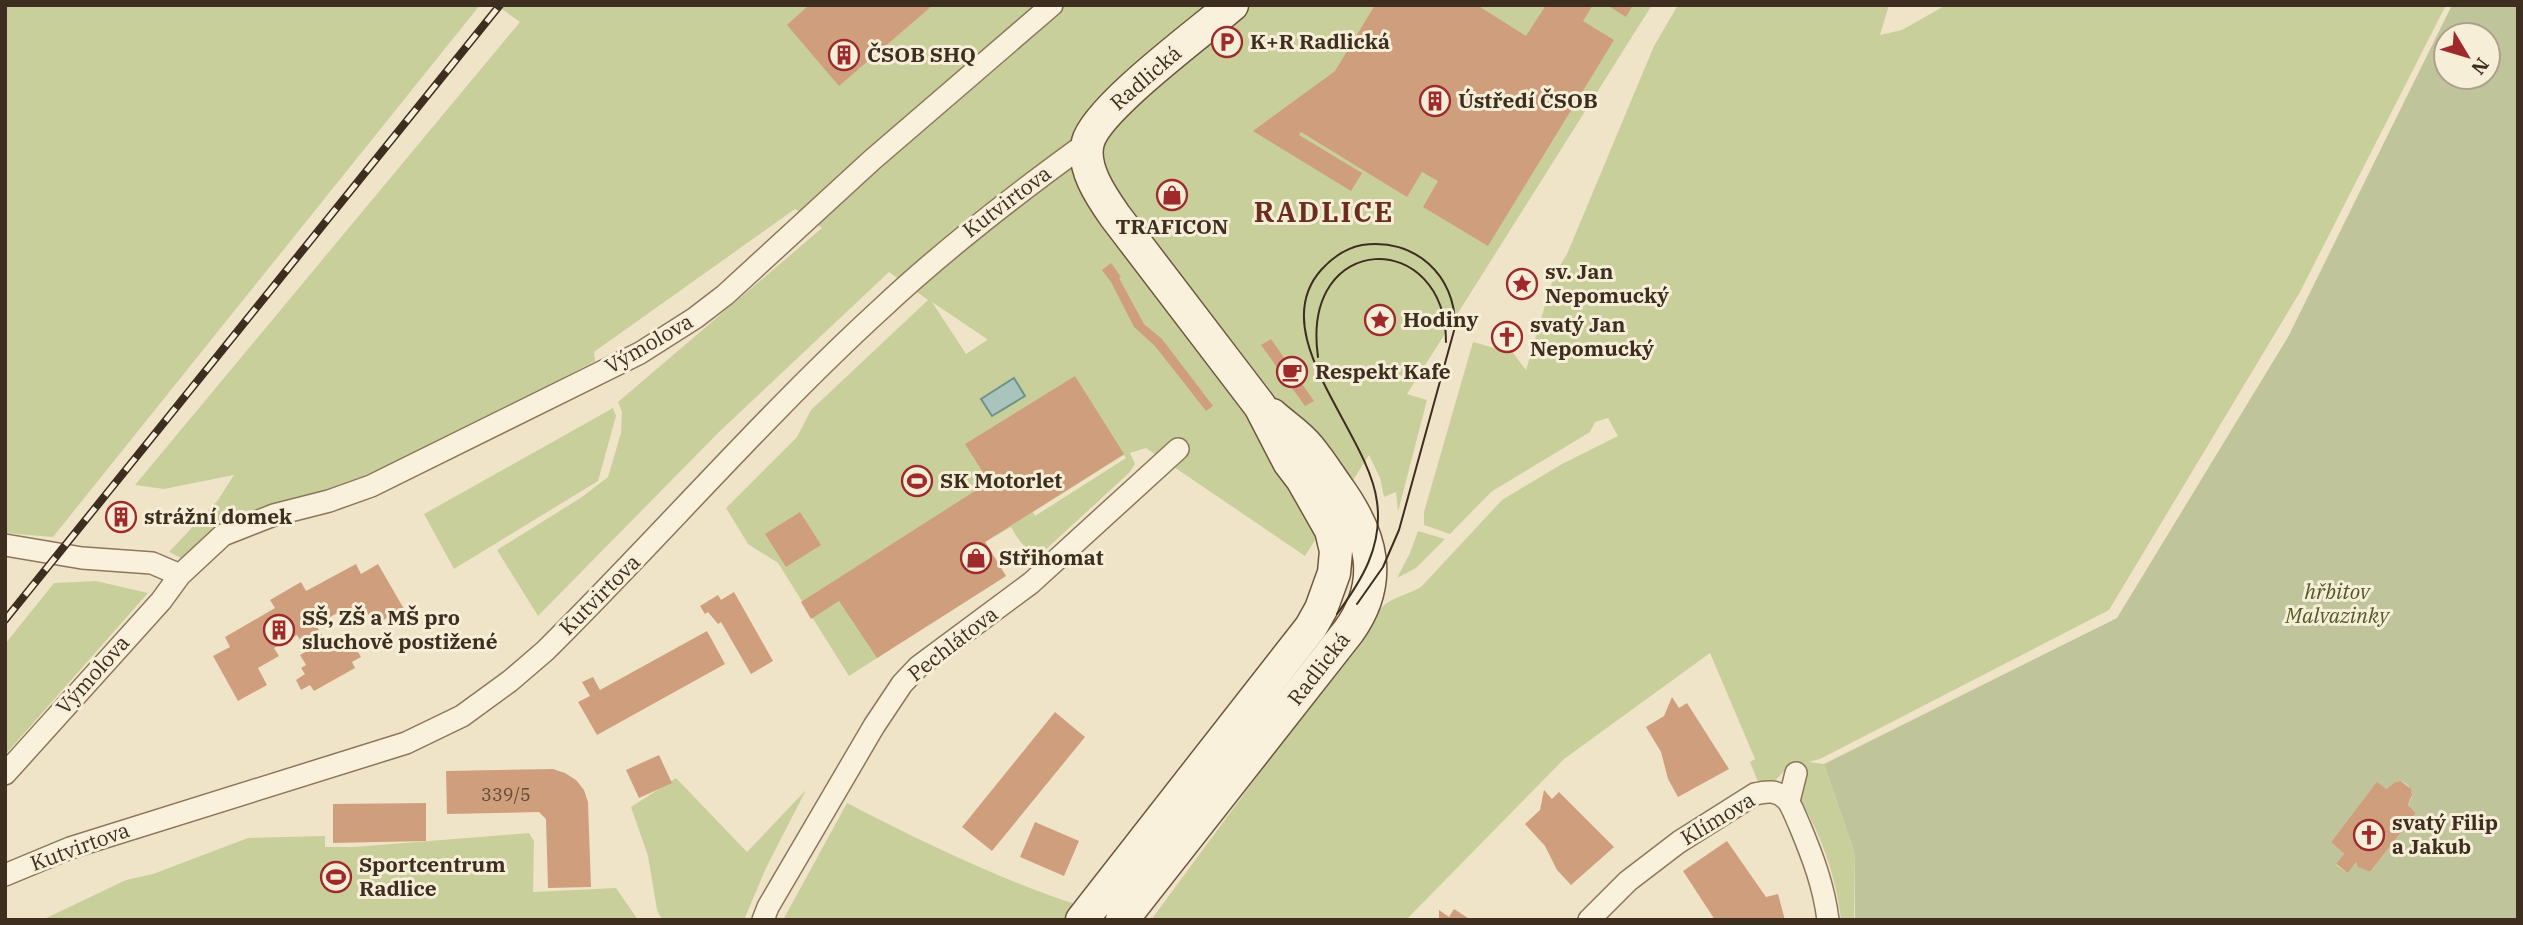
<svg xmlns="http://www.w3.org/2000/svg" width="2523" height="925" font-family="'IBM Plex Serif',serif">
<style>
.green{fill:#c9cf9b;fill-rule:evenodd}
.cemetery{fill:#bfc49a;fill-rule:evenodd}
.water{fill:#a9c4bc;stroke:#6f938a;stroke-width:2}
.building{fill:#cf9f7d}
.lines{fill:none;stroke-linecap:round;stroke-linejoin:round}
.street-casing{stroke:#8d765c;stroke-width:24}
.secondary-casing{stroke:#6f573f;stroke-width:35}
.street{stroke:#faf1dc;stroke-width:21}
.secondary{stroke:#faf1dc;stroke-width:32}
.tram{stroke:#3d2e20;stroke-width:2}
.rail-casing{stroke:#3d2e20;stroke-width:8}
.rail{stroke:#f7eed8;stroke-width:5;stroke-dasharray:16;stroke-linecap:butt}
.labels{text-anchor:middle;stroke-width:6;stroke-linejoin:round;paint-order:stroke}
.number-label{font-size:18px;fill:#624a37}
.poi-label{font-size:21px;font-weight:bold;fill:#3d2e20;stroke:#f7eed8;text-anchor:start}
.street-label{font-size:21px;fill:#3d2e20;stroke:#f7eed8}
.park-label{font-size:21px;font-style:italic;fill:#4d5a26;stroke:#f7eed8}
.district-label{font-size:28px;font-weight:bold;letter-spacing:2px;fill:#6b2e1e;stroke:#f7eed8}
</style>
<rect width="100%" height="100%" fill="#f0e4c8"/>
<!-- green -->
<path class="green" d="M5,5H480L53,537L5,533Z
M500,5H1652L1407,394L1427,400L1398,512L1396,492L1384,497L1380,478L1369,455L1305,556L1146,448L1130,453L1135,464L1130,472L1043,552C1027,554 1018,540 1011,527L985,542L1006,576L849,676L778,563L748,544L726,508L797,437L811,410L928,300L889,272L719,432L538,616L497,550L582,497L608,477L621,433L622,412L618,402L822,228L795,209L594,352L595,361L433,446L383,468L328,491L242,516L213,529L181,558L169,552L218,500L234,475L164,489L135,485L520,22L499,7ZM932,302L987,339V340L966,354ZM1124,455L1126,458L1035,516L1033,512Z
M1678,5H1889L1880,35L1902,30L1946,5H2446L2300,292L2109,610L1820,759L1809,762L1824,764L1855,854L1854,920H1841C1837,880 1820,829 1797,796L1801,776L1786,769L1776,780L1758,782L1750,762L1755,759L1710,653L1564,759L1406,920H1151L1381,608C1391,597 1408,595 1421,587L1502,500L1562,464L1618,436L1608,418L1595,422L1590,432L1491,492L1450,534L1424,525V512L1473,342L1513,353L1526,370L1554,275L1567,254L1654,46Z
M613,408L616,416L598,481L454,569L424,514Z
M1418,531L1445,539L1416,568L1397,578L1410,553Z
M96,581L148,593L5,755V644L54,583Z
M676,778L747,852L806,790L766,868L744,920H662L657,910L648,856L631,807Z
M847,803C921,841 998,879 1078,905L1067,920H783Z
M529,833L534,841L533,892L616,888L638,920H42L126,880L153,874L248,838L325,836V847H354Z"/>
<!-- cemetery -->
<path class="cemetery" d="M2452,5H2518V920H1855V854L1824,764L2117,618L2288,337ZM2446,35H2488V77H2446ZM2401,781C2412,786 2415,796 2408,805L2416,813L2370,872L2361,868L2356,862L2348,873L2336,865L2344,854L2331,842L2375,784L2386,789L2395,782Z"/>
<!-- water -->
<path class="water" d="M1014,378L1025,396L992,416L981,399Z"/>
<!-- building -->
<path class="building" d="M809,5H933L839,86L787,25Z
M1375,5H1477L1526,36L1546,5H1593L1583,21L1614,40L1488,246L1423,207L1438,181L1422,172L1407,197L1301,132L1299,135L1362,173L1351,191L1253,131L1335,71Z
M1607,5H1633L1626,17Z
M1111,263L1121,277L1119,278L1144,324L1162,339L1213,406L1206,411L1155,346L1134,327L1111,282L1102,270Z
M1501,322L1520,326L1513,353L1495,348Z
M1271,339L1314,401L1305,406L1261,345Z
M1075,376L1124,454L985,542L1006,576L877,658L839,601L811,619L801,602L989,482L965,444Z
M122,502L136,514L121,532L107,520Z
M800,512L821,545L786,567L765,534Z
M356,564L361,574L378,564L404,609L374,625L365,608L343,620L339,612L316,625L326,642L332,638L338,648L343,646L346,652L355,647L361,657L352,662L355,668L314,691L310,685L301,690L296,680L305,674L301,668L306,665L300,655L307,651L297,635L274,648L279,656L258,668L267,685L238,701L213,656L230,647L225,637L275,608L270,600L301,582L306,591Z
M734,592L773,661L751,674L721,622L718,624L708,612L705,614L700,606L718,595L721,600Z
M707,631L725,664L597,735L578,702L590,696L582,682L593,677L600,690Z
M1672,697L1679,708L1687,703L1729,769L1678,797L1668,779L1661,752L1646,727L1664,716Z
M1055,712L1085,737L992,851L962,827Z
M659,755L672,783L639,798L626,770Z
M553,769L565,773L576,780L584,790L588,802L591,887L548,888L546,819L539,812L447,814L446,771Z
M2401,781L2411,789L2412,795L2408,805L2416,813L2370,872L2358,867L2356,862L2348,873L2336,864L2344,854L2331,842L2375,784L2377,782L2386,789L2395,782Z
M1544,790L1552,799L1559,792L1614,847L1571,885L1557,870L1545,846L1525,824L1540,810Z
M426,803V841L333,843V804Z
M1035,822L1079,841L1064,876L1020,857Z
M1727,841L1766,897L1778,894L1785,920H1715L1683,871Z
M1454,909L1471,920H1439V910L1449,917Z"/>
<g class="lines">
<!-- street casing -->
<g class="street-casing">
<path id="street" d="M5,545L82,558L152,563L180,575
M5,774L161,601L180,575L223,535L274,515L329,501L371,486L640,353L695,318L725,295L872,160L1052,5
M1789,801L1796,773
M5,875L70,848L406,743L462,716L510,681L545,651C659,538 764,416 882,308C947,247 1016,194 1088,142
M763,920L768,907L874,726L902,684L918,667L1031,583L1178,449
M1589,920L1628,881L1679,842L1755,794C1767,791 1777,790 1786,799C1792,805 1795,816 1799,824C1812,855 1824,886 1828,920"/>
</g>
<!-- secondary casing -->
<g class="secondary-casing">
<path id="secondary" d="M1082,920L1311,627L1321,609L1334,573L1336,551L1331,530L1302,479L1289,462L1260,406L1115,216C1101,196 1081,167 1088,142C1097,108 1202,31 1232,5
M1122,920L1348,632C1385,581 1372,535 1337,487C1328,474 1319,460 1309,448C1299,435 1284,426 1272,415"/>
</g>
<!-- street -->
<use href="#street" class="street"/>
<!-- secondary -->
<use href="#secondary" class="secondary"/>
<!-- tram -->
<path class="tram" d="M1318,357C1300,230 1446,228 1446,342
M1337,614C1362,580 1383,546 1377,502C1369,432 1262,334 1322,269C1333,257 1347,248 1362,245C1414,237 1456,275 1455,327L1399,530L1383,567L1357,604"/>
<!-- rail casing -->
<g class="rail-casing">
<path id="rail" d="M5,620L500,5"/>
</g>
<!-- rail -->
<use href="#rail" class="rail"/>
</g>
<!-- icons -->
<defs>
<g id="parking-ring" transform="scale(1.575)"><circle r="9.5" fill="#f7eed8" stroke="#9e2a2b" stroke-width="1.5"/><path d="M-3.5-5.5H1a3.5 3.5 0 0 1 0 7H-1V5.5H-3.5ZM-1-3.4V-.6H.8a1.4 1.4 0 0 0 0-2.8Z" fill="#9e2a2b"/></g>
<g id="building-ring" transform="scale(1.575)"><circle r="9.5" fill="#f7eed8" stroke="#9e2a2b" stroke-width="1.5"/><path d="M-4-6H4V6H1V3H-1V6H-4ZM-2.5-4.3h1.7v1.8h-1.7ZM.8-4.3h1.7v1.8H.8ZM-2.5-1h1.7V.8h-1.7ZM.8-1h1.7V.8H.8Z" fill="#9e2a2b"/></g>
<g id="shop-ring" transform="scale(1.575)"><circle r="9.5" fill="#f7eed8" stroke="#9e2a2b" stroke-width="1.5"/><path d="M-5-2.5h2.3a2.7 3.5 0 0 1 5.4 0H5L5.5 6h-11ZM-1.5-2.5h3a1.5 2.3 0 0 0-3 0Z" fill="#9e2a2b"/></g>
<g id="sight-ring" transform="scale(1.575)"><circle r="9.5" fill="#f7eed8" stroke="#9e2a2b" stroke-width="1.5"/><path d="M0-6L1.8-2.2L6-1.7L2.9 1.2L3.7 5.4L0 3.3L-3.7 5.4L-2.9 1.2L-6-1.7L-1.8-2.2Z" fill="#9e2a2b"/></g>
<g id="church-ring" transform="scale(1.575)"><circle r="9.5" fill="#f7eed8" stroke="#9e2a2b" stroke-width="1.5"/><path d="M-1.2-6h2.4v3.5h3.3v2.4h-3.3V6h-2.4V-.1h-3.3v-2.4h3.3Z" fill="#9e2a2b"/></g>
<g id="cafe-ring" transform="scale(1.575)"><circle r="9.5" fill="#f7eed8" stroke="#9e2a2b" stroke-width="1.5"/><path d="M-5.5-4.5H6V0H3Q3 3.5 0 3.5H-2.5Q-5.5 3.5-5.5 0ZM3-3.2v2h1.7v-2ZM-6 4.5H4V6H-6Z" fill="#9e2a2b"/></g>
<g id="stadium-ring" transform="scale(1.575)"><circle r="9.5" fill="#f7eed8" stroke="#9e2a2b" stroke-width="1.5"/><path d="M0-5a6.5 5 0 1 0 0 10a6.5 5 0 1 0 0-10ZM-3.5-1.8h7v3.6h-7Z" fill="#9e2a2b"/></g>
</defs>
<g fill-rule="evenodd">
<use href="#parking-ring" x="1227" y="42"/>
<use href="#building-ring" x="844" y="55"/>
<use href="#building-ring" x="1435" y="101"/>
<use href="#shop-ring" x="1172" y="195"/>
<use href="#sight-ring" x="1522" y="284"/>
<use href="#sight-ring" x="1380" y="320"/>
<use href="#church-ring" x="1507" y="337"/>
<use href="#cafe-ring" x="1292" y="372"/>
<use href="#stadium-ring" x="917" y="481"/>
<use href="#building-ring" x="121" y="517"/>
<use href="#shop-ring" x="976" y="558"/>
<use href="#building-ring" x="279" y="630"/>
<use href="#church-ring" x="2369" y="835"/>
<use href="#stadium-ring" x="336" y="877"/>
</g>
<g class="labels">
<!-- number labels -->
<g class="number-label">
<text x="506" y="801">339/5</text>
</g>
<!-- poi labels -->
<g class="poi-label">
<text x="1250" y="49">K+R Radlická</text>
<text x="867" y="62">ČSOB SHQ</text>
<text x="1458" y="108">Ústředí ČSOB</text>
<text x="1172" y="234" text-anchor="middle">TRAFICON</text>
<text x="1545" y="279">sv. Jan<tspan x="1545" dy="24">Nepomucký</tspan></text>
<text x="1403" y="327">Hodiny</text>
<text x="1530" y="332">svatý Jan<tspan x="1530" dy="24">Nepomucký</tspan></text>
<text x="1315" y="379">Respekt Kafe</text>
<text x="940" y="488">SK Motorlet</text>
<text x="144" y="524">strážní domek</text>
<text x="999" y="565">Střihomat</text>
<text x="302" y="625">SŠ, ZŠ a MŠ pro<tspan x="302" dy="24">sluchově postižené</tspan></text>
<text x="2392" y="830">svatý Filip<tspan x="2392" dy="24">a Jakub</tspan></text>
<text x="359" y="872">Sportcentrum<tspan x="359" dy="24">Radlice</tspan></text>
</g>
<!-- street labels -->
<g class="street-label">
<text transform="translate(1146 78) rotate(-41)" y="7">Radlická</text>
<text transform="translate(1007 202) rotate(-37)" y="7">Kutvirtova</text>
<text transform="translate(649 344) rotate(-30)" y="7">Výmolova</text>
<text transform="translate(600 595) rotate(-45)" y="7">Kutvirtova</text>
<text transform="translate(953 644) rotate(-38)" y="7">Pechlátova</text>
<text transform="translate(1319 669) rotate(-52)" y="7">Radlická</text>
<text transform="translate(93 675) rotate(-48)" y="7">Výmolova</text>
<text transform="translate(1718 819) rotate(-31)" y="7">Klímova</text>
<text transform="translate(80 847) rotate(-20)" y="7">Kutvirtova</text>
</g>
<!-- park labels -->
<g class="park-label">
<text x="2337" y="599">hřbitov<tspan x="2337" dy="24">Malvazinky</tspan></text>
</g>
<!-- district labels -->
<g class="district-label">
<text x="1324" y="222">RADLICE</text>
</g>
</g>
<!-- border -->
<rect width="2523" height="925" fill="none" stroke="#3d2e20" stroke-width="14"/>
<!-- north arrow -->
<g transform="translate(2467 56) rotate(128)"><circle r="33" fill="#f7eed8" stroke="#ada18e" stroke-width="2"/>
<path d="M0-5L12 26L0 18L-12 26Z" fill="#9e2a2b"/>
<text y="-10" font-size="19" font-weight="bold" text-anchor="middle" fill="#3d2e20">N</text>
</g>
</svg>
